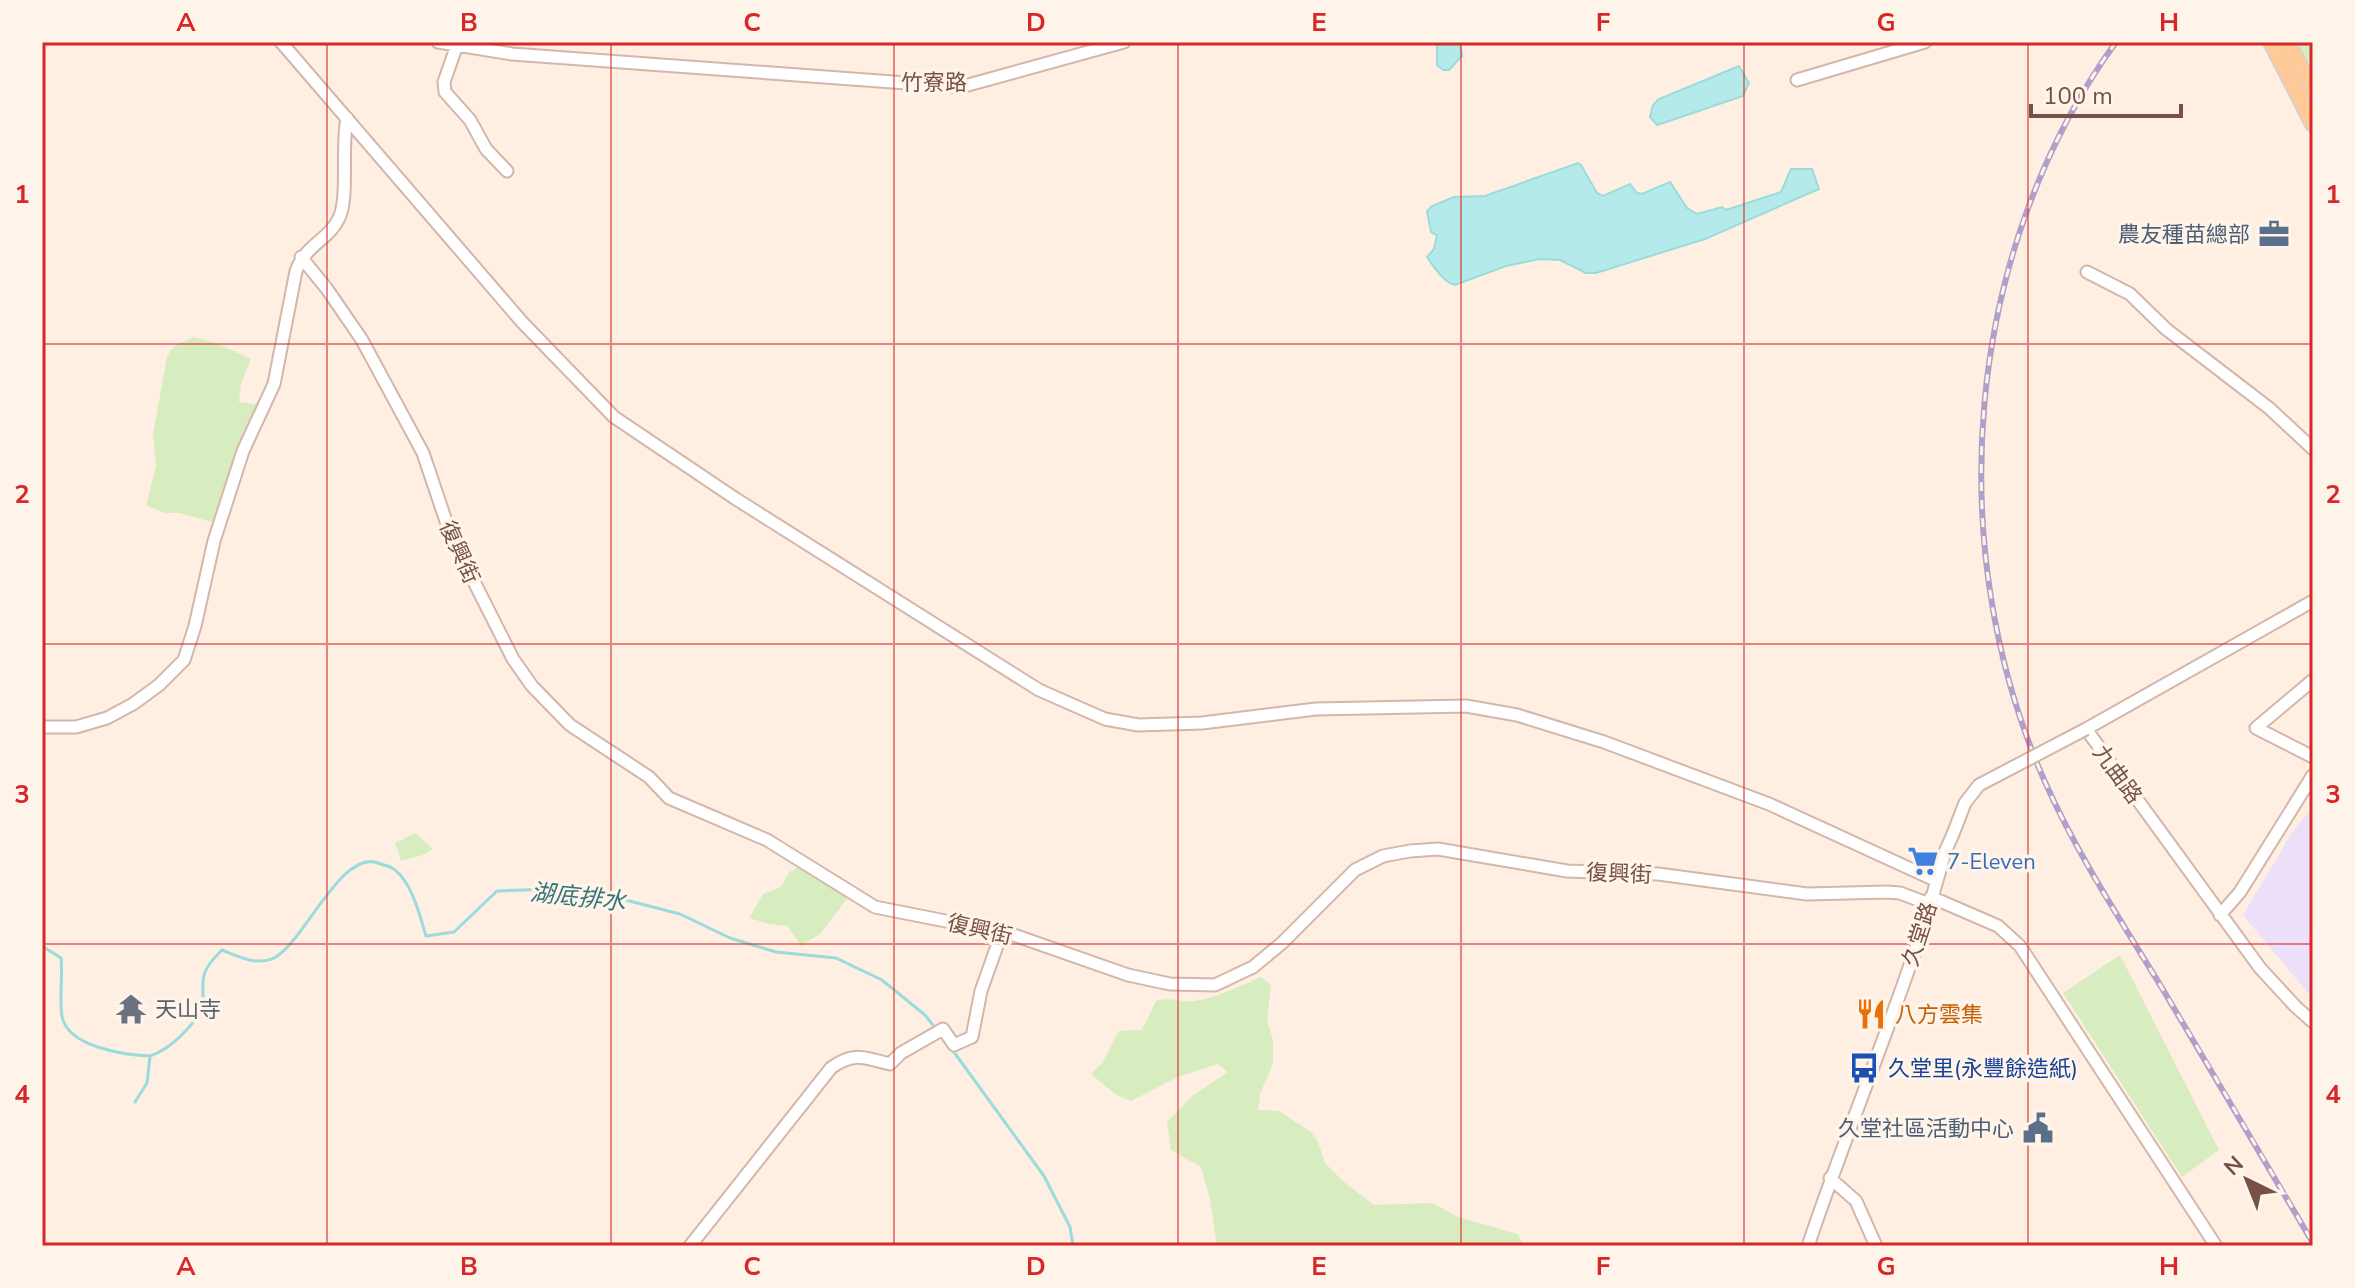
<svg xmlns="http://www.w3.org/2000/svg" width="2355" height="1288" font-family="'Nunito Sans','Noto Sans TC',sans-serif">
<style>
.education{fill:#ecdffa}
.green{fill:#d8edbf}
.water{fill:#b5eaea;stroke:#9adcdc;stroke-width:2}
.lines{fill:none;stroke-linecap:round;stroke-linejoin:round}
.stream{stroke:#9adcdc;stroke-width:3}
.minor-casing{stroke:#d2b7aa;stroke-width:15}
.major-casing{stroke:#d9cecb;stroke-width:18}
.minor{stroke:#fff;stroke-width:11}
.major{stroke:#ffca98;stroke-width:14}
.rail-casing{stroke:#b0a0c9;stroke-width:6}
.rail{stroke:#fff4ea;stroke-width:3;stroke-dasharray:9;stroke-linecap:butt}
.minor-bridge-casing{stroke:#d2b7aa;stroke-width:15;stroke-linecap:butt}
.minor-bridge{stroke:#fff;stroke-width:11}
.grid{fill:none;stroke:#d62828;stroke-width:2;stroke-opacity:0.55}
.labels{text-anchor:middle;stroke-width:7;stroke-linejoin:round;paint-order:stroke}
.street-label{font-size:22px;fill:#785146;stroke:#fff4ea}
.service-label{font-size:22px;fill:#4e5e75;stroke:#fff4ea;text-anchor:end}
.shop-label{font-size:22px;fill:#366cbe;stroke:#fff4ea;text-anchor:start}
.worship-label{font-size:22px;fill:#5b616d;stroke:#fff4ea;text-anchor:start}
.food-label{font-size:22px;fill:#c56008;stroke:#fff4ea;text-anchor:start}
.transit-label{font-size:22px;fill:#164399;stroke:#fff4ea;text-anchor:start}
.water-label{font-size:24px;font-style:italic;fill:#357678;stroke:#fff4ea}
.neatline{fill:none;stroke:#d62828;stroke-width:3}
.grid-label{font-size:26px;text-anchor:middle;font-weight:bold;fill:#d62828}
</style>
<rect width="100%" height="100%" fill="#feefe2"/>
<!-- education -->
<path class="education" d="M2313,807V999L2243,915L2293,831Z"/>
<!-- green -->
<path class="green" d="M2275,42H2313V99Z
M193,337L216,343L251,359L241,384L239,402L252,404L268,401L219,524L179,513H165L146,505L156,466L153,434L167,357L173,347Z
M415,833L433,849L423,855L401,861L395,843Z
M801,866L850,895L820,934L801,946L787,926L769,924L749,918L763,894L781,887L789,872Z
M2120,955L2219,1150L2182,1177L2063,993Z
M1261,977L1271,985L1267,1021L1273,1040V1064L1260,1094L1258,1110L1279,1111L1311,1132L1318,1142L1325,1163L1344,1182L1374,1205L1432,1203L1458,1217L1518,1234L1524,1246H1217L1210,1199L1201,1167L1171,1150L1167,1122L1192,1096L1228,1072L1218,1064L1178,1077L1131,1101L1115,1094L1091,1074L1102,1063L1119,1031L1142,1030L1156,1001C1174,996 1179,1003 1194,1001C1217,998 1240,986 1261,977Z"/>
<!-- water -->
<path class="water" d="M1437,42H1460L1462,56L1449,70H1443L1437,65Z
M1739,66L1749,83L1743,96L1657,125L1650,117L1653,105L1659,99Z
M1578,163L1581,165L1597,193L1603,196L1630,184L1637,193L1642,194L1670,182L1687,208L1697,214L1722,207L1726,210L1781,192L1791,169H1812L1819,189L1705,239L1596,273H1586L1560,260L1540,259L1506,266L1455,285C1443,282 1434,267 1427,257L1434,249L1437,235L1431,232L1427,211L1432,206L1454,197L1485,196Z"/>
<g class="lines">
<!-- stream -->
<path class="stream" d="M42,946L61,958C63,977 59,999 62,1016C67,1047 125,1055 150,1056
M951,1048L1044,1176L1070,1227L1073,1246
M135,1102L147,1083L150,1056C172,1049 190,1027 204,1009C202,979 199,972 222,950C239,957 257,966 274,958C304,943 341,849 378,863C383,865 391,866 395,870C412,883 420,916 426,936L454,932L497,891L553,889L610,896L680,914L730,938L776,952L836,958L882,980L925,1015L936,1029"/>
<!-- minor casing -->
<g class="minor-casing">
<path id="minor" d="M281,42L522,322L614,417L736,499L1039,690L1105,719L1138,725L1202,723L1316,709L1466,706L1517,715L1604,742L1769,804L1937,881
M438,42L512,54L961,87L1124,42
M458,42L444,82L445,92L470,120L486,149L507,171
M1797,80L1925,42
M301,257L327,289L362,340L423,453L451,536L513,659L532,686L570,725L649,777L669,798L767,840L875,907L1011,934L1128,975L1170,984L1215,985L1253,967L1282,943L1355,870L1383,856L1410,851L1438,849L1567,871L1658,874L1807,894L1887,892L1900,893L1929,904
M2087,272L2130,294L2166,329L2269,408L2313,449
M2313,601L2086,729L2260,968L2296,1007L2313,1022
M2313,680L2256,728L2313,757
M42,727H76L107,718L133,704L159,685L184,660L195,626L214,541L243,451L274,384L296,271C306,244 329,240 339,218C349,198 341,146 347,118
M1931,897L1998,926L2020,946L2216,1246
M2220,915L2240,892L2313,775
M1830,1178L1856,1201L1876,1246
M690,1246L831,1068C853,1051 865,1058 890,1064L901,1053L943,1029L954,1045L972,1037L981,991L1002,932
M1808,1246C1852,1114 1909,986 1945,852L1953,834"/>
</g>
<!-- major casing -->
<g class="major-casing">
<path id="major" d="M2271,42L2313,124
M2287,42L2313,91"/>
</g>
<!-- minor -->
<use href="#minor" class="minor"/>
<!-- major -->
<use href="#major" class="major"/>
<!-- rail casing -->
<g class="rail-casing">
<path id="rail" d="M2116,42C1964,252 1941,547 2045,782C2077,854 2121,921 2162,988C2213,1073 2263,1158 2313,1243"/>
</g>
<!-- rail -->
<use href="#rail" class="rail"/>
<!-- minor-bridge casing -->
<g class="minor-bridge-casing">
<path id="minor-bridge" d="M1953,834L1965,803L1979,785L2086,729"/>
</g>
<!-- minor-bridge -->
<use href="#minor-bridge" class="minor-bridge"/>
</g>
<!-- grid -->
<path class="grid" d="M327,42V1246M611,42V1246M894,42V1246M1178,42V1246M1461,42V1246M1744,42V1246M2028,42V1246M42,344H2313M42,644H2313M42,944H2313"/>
<!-- icons -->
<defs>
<g id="office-bare" transform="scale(2.4)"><path d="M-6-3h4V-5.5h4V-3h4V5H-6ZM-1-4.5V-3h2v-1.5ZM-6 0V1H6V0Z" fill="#5c6f8a" stroke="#fff4ea" stroke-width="2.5" paint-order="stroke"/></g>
<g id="supermarket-bare" transform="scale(2.4)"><path d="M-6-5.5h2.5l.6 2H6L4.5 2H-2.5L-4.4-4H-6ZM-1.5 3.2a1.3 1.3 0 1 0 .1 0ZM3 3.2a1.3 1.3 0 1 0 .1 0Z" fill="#3f7fe0" stroke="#fff4ea" stroke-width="2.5" paint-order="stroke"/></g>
<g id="temple-bare" transform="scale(2.4)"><path d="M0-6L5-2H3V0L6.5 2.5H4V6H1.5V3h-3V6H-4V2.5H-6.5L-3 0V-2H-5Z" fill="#6b7280" stroke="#fff4ea" stroke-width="2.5" paint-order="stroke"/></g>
<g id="restaurant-bare" transform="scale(2.4)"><path d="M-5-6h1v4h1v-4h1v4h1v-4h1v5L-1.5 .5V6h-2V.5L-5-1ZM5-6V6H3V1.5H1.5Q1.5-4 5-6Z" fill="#e8710a" stroke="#fff4ea" stroke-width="2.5" paint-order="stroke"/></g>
<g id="bus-bare" transform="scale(2.4)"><path d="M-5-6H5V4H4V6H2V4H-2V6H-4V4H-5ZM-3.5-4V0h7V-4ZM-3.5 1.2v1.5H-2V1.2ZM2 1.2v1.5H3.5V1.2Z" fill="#1a4fb4" stroke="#fff4ea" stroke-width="2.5" paint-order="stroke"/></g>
<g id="civic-bare" transform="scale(2.4)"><path d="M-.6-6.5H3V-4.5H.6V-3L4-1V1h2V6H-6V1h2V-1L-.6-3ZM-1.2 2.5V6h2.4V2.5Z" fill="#5c6f8a" stroke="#fff4ea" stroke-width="2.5" paint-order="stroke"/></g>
</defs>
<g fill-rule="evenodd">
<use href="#office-bare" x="2274" y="234"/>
<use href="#supermarket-bare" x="1923" y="861"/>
<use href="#temple-bare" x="131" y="1009"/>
<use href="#restaurant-bare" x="1871" y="1014"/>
<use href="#bus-bare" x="1864" y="1068"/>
<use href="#civic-bare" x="2038" y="1128"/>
</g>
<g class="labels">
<!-- street labels -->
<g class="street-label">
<text x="934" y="90">竹寮路</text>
<text transform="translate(460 552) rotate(66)" y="8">復興街</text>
<text transform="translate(2118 774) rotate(54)" y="8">九曲路</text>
<text transform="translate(1619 873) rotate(2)" y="8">復興街</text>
<text transform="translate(980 929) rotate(13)" y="8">復興街</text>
<text transform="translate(1919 934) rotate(-72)" y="8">久堂路</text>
</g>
<!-- service labels -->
<g class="service-label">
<text x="2250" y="242">農友種苗總部</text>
<text x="2014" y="1136">久堂社區活動中心</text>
</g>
<!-- shop labels -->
<g class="shop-label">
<text x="1947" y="869">7-Eleven</text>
</g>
<!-- worship labels -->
<g class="worship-label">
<text x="155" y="1017">天山寺</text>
</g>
<!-- food labels -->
<g class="food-label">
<text x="1895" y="1022">八方雲集</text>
</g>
<!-- transit labels -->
<g class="transit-label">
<text x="1888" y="1076">久堂里(永豐餘造紙)</text>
</g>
<!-- water labels -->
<g class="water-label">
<text transform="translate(578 897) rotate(6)" y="8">湖底排水</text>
</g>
</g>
<!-- border -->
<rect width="2355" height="1288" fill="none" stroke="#fff4ea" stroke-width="88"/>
<!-- north arrow -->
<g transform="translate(2247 1180) rotate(317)" stroke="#fff4ea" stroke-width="6" paint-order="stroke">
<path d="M0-6L14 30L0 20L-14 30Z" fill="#785146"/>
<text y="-12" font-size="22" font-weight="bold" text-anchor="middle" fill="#785146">N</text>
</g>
<!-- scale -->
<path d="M2031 104v12h150v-12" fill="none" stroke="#785146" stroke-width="4"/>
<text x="2043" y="104" font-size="24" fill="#785146" stroke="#fff4ea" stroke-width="6" paint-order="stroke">100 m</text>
<rect x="44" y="44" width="2267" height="1200" class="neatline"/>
<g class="grid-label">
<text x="186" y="31">A</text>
<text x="469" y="31">B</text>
<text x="752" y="31">C</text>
<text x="1036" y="31">D</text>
<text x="1319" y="31">E</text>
<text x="1603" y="31">F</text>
<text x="1886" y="31">G</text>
<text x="2169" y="31">H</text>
<text x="22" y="203">1</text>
<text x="2333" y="203">1</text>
<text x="22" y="503">2</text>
<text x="2333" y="503">2</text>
<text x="22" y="803">3</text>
<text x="2333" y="803">3</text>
<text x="22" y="1103">4</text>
<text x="2333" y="1103">4</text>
<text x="186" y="1275">A</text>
<text x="469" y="1275">B</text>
<text x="752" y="1275">C</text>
<text x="1036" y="1275">D</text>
<text x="1319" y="1275">E</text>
<text x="1603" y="1275">F</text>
<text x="1886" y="1275">G</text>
<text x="2169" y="1275">H</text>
</g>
</svg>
